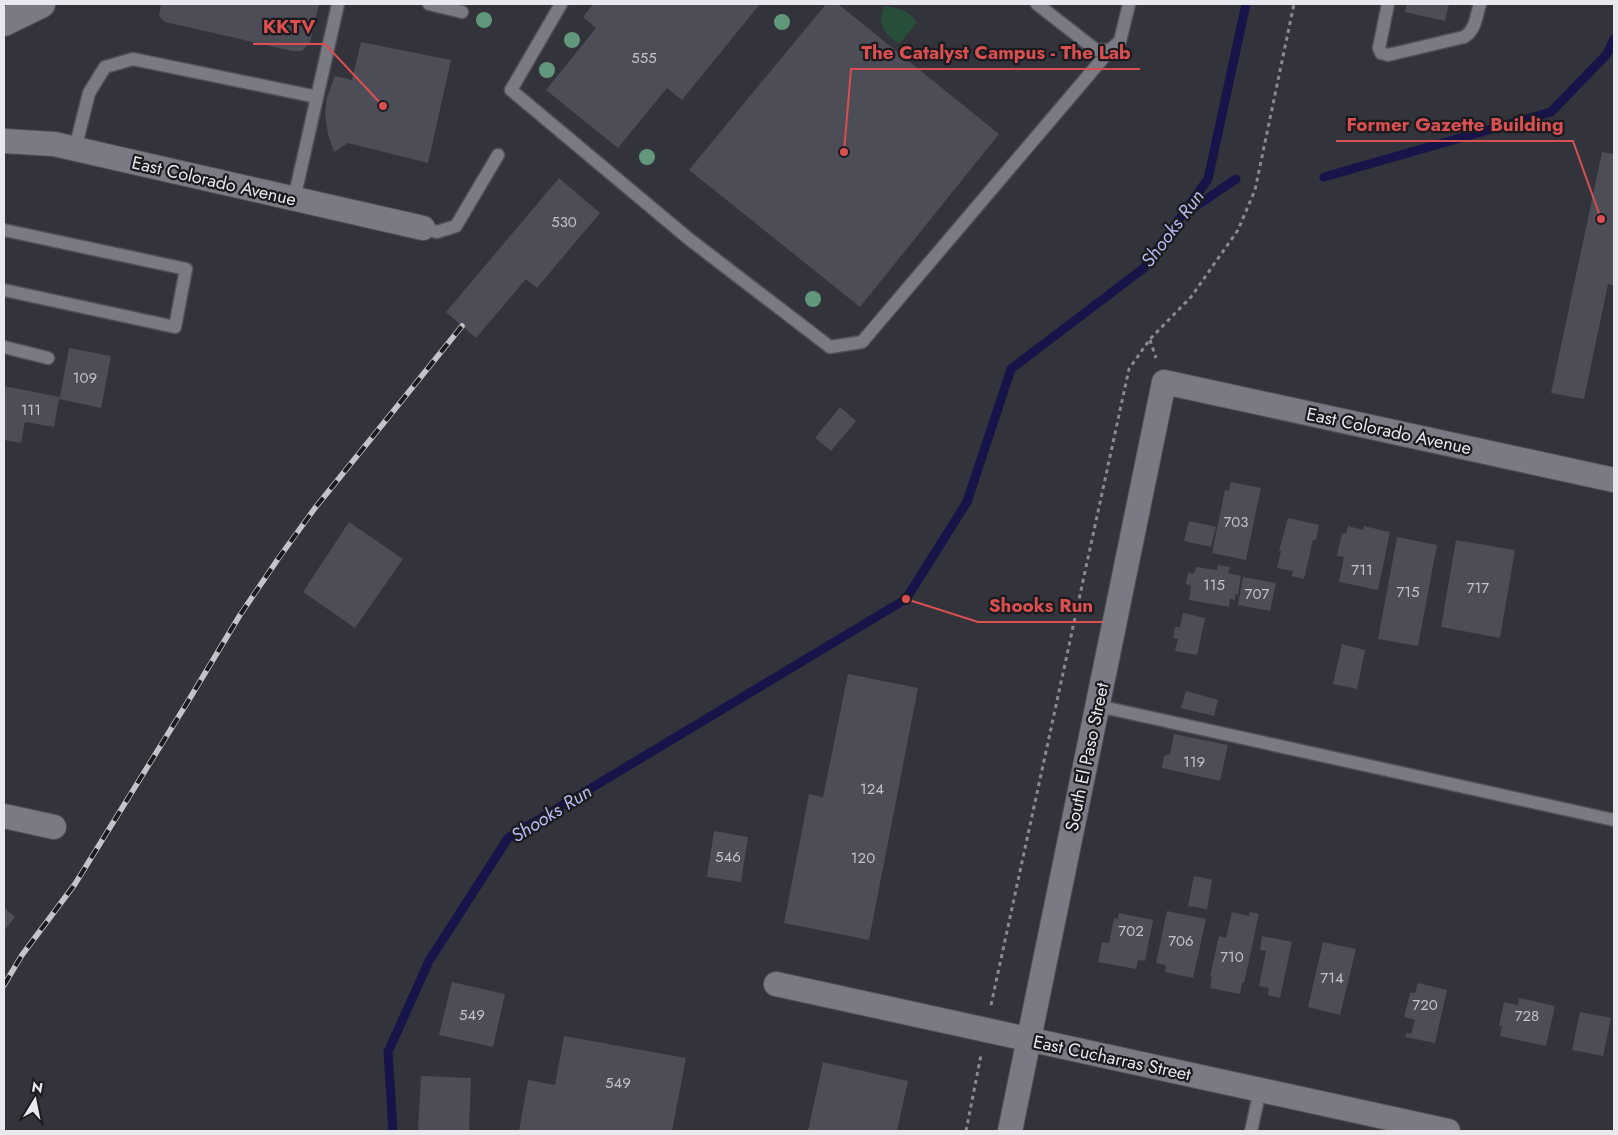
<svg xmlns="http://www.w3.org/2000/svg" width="1618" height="1135" font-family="Jost,sans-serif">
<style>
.green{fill:#264e38}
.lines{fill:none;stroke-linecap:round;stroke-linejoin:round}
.stream{stroke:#161449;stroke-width:9}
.building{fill:#4c4d56}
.lane-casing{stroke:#505157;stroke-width:15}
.street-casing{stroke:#505157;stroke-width:26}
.secondary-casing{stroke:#505157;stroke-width:30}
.path{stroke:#8a8b91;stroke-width:3;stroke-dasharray:4 4;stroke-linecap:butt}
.lane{stroke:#797a83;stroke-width:12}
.street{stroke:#797a83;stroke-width:24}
.secondary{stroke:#797a83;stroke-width:28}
.rail-casing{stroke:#c3c4c9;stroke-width:5.5}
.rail{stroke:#1b1b1f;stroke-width:4;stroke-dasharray:11;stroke-linecap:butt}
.tree{fill:#61987c}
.labels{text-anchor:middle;stroke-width:4.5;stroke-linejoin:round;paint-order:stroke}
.number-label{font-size:15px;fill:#c1c2c8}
.street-label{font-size:18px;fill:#e8e9ee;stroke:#1b1b1f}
.water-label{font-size:19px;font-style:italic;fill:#b4bcf1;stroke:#1b1b1f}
.leader{fill:none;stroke:#da4f50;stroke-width:2}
.callout-dot{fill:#da4f50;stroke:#1b1b1f;stroke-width:2}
.callout-label{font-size:19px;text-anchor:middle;font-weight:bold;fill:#da4f50;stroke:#1b1b1f;stroke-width:4.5;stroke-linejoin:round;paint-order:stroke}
</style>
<rect width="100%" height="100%" fill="#32333b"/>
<!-- green -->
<path class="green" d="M884,6C897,8 910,10 917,23L899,44C884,33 877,25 884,6Z"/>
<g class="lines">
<!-- stream -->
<path class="stream" d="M1324,177L1551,112L1607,54L1614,39
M1189,211L1236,179
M393,1131L388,1052L429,961L508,838L906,599L967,502L1011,369L1144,268L1208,179L1246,4"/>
</g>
<!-- building -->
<path class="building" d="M161,4H319L310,43L302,51H292L165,22L159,16Z
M593,4H760L682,100L667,88L618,148L546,90L596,28L583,17Z
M826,4H838L999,134L860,307L689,170Z
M1407,4H1449L1445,21L1405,12Z
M361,42L451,60L428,163L348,143L334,152L328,134L325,115L327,97L335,76L352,80Z
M1602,152L1614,154V286L1608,284L1584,399L1551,393Z
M559,178L600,213L537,288L526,279L476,338L446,312Z
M69,348L111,356L101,408L59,399L54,427L25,422L21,443L4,440V386L60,397Z
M840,407L856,421L831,451L815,438Z
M1231,482L1261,488L1246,560L1212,553L1225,490L1229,491Z
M1288,518L1319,525L1316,540H1313L1304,579L1292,576L1293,571L1277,568L1281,551H1279Z
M1189,521L1216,527L1211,547L1184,541Z
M349,522L403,559L355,628L303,592Z
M1348,526L1363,530L1364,526L1390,532L1378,590L1339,582L1344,557L1337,556L1342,533L1346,534Z
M1397,537L1437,545L1418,646L1378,639Z
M1456,540L1515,550L1500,638L1441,627Z
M1218,565L1230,567L1228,573L1241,576L1238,595L1235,594V600L1230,599L1229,607L1189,600L1191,586L1186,584L1188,573L1194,574L1196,567L1217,570Z
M1243,577L1276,583L1270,611L1238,605Z
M1183,613L1205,618L1197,655L1175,651L1178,639L1173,638L1175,627H1180Z
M1342,644L1365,650L1357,689L1333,684Z
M848,674L918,688L869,940L784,923L809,794L823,797Z
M1186,691L1218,700L1214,716L1181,708Z
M1174,734L1228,745L1220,781L1162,768L1164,756L1170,754Z
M714,831L748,837L741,882L707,877Z
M1194,876L1212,880L1207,909L1188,906Z
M4,907L15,917L4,931Z
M1167,911L1206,919L1193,978L1165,972L1166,965L1156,963Z
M1232,912L1249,916L1250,912L1259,914L1244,983H1242L1240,994L1210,988L1212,977L1210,976L1219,936L1226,938Z
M1119,913L1153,920L1145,961L1138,960L1136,969L1098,962L1102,942L1109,943L1114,918L1118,919Z
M1262,936L1292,942L1280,998L1268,995L1269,988L1259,986L1266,951L1260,950Z
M1323,942L1356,949L1340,1015L1308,1007Z
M452,982L505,994L493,1047L439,1035Z
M1418,983L1447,990L1435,1043L1405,1037L1407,1033L1411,1034L1415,1020L1404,1017L1410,993H1415Z
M1519,998L1555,1006L1546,1046L1500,1036L1502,1026H1499L1504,1002L1518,1005Z
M1580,1012L1611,1018L1603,1056L1572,1050Z
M564,1036L686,1058L672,1131H519L528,1080L555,1085Z
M823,1062L908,1081L897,1131H808Z
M421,1076L471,1078L469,1131H418Z"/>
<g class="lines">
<!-- lane casing -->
<g class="lane-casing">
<path id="lane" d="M429,4L462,12
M561,4L511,90L689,239L830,347L862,342L1110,50
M1037,4L1096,50H1110L1120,41L1129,4
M1388,4L1379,48L1381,53L1388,55L1464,37C1476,30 1476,16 1480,4
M75,149L89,93L105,67L133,59L317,97
M294,199L338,4
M423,228L437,232L456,226L498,155
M4,230L186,269L175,327L4,290
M4,347L48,358
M1098,706L1614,820
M1251,1131L1260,1090"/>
</g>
<!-- street casing -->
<g class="street-casing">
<path id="street" d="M4,141L54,144L423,228
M4,816L54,827
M776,984L1448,1131
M1010,1131L1164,382L1614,480"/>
</g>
<!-- secondary casing -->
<g class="secondary-casing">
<path id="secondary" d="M4,22L41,4"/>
</g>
<!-- path -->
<path class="path" d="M1150,340L1156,358
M991,1005L1129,369L1150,339L1191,297L1238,230L1255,190L1294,4
M966,1131L981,1055"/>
<!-- lane -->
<use href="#lane" class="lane"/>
<!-- street -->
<use href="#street" class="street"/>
<!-- secondary -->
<use href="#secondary" class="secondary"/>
<!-- rail casing -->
<g class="rail-casing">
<path id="rail" d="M4,985L22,955L75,884L187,703L240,615L278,559L315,508L462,326"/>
</g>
<!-- rail -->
<use href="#rail" class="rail"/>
</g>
<!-- trees -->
<g class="tree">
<circle cx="484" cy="20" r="8"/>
<circle cx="782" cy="22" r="8"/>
<circle cx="572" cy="40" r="8"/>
<circle cx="547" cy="70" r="8"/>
<circle cx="647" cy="157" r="8"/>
<circle cx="813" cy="299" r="8"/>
</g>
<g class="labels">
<!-- number labels -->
<g class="number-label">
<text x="644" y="63">555</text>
<text x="564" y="227">530</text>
<text x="85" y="383">109</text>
<text x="31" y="415">111</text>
<text x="1236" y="527">703</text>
<text x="1362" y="575">711</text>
<text x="1214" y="590">115</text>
<text x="1478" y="593">717</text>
<text x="1408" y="597">715</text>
<text x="1257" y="599">707</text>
<text x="1194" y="767">119</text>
<text x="872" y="794">124</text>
<text x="728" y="862">546</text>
<text x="863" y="863">120</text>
<text x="1131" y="936">702</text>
<text x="1181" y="946">706</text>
<text x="1232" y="962">710</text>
<text x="1332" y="983">714</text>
<text x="1425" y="1010">720</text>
<text x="472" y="1020">549</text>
<text x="1527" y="1021">728</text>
<text x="618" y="1088">549</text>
</g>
<!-- street labels -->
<g class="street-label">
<text transform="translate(214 181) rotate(13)" y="6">East Colorado Avenue</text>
<text transform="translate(1389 431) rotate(12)" y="6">East Colorado Avenue</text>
<text transform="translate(1087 757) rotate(-78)" y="6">South El Paso Street</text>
<text transform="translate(1112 1058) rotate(12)" y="6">East Cucharras Street</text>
</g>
<!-- water labels -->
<g class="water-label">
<text transform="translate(1172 228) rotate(-53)" y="7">Shooks Run</text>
<text transform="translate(551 813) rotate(-32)" y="7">Shooks Run</text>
</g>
</g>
<!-- callouts -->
<path class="leader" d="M383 106L325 44H253M844 152L851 69H1140M1601 219L1573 141H1336M906 599L978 622H1103"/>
<g class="callout-dot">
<circle cx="383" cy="106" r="5"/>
<circle cx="844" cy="152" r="5"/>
<circle cx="1601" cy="219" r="5"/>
<circle cx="906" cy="599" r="5"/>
</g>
<g class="callout-label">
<text x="289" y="33">KKTV</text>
<text x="996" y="59">The Catalyst Campus - The Lab</text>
<text x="1455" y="131">Former Gazette Building</text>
<text x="1041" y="612">Shooks Run</text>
</g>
<!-- border -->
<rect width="1618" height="1135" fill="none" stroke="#e8e9ee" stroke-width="10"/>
<!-- north arrow -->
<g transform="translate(35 1100) rotate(10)" stroke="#1b1b1f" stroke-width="4" paint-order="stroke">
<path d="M0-4L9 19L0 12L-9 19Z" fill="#e8e9ee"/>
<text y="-8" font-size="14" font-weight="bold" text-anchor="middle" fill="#e8e9ee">N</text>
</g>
</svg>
